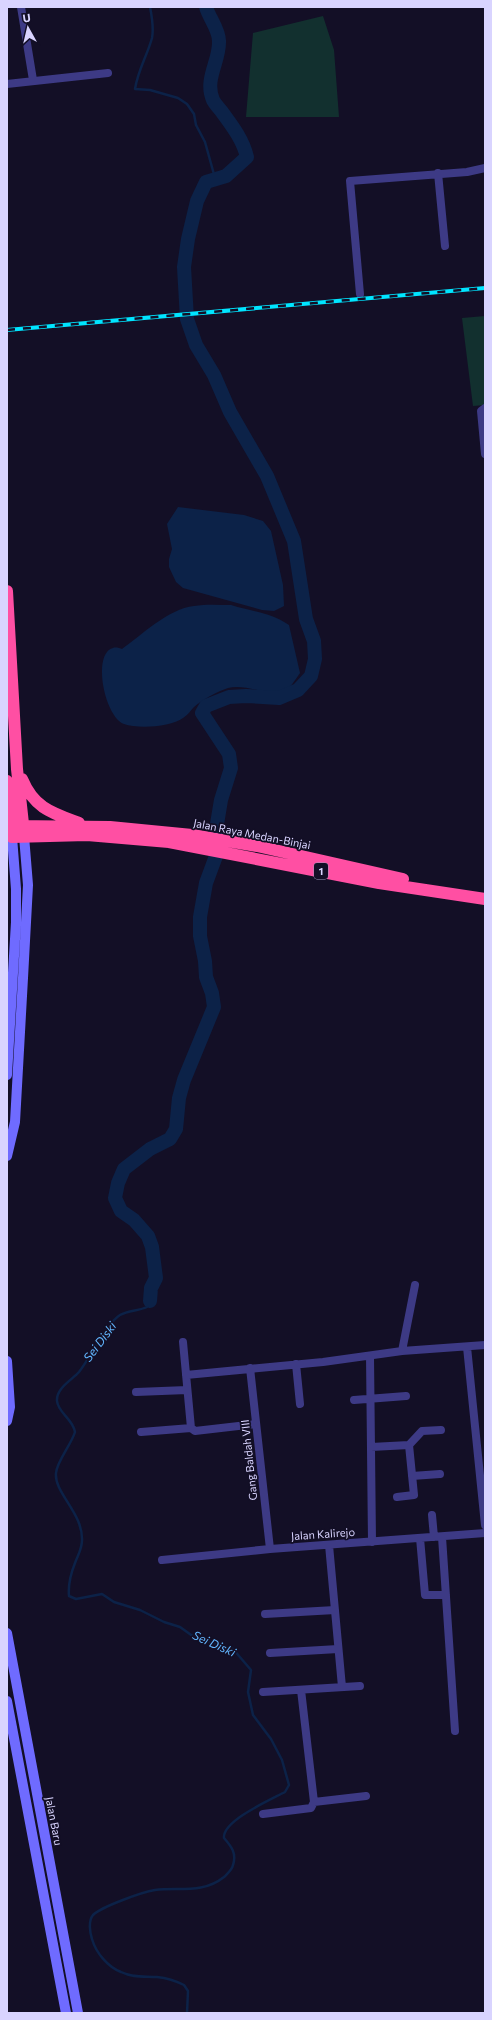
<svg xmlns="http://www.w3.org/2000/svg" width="492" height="2020" font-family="Commissioner,sans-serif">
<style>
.green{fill:#12302f}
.water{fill:#0c2248}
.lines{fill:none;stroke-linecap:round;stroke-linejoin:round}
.stream{stroke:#0c2248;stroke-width:2.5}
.river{stroke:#0c2248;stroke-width:14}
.street{stroke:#3d3a85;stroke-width:8}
.secondary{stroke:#6f6bff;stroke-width:10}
.highway{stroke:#ff4fa3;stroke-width:12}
.rail-casing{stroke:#00e5ff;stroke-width:4}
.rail{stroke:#130f26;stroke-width:2.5;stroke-dasharray:8;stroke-linecap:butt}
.labels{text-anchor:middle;stroke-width:3.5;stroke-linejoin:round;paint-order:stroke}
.shield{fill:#130f26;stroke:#9e99be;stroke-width:1}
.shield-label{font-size:10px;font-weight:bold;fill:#d9d4ff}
.street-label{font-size:11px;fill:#d9d4ff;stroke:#130f26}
.water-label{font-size:12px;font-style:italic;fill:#62b6ff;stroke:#130f26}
</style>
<rect width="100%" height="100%" fill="#130f26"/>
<!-- green -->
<path class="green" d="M323,16L334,50L339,117H246L253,33Z
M485,316V405L473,406L462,318Z"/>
<!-- water -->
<path class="water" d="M178,507L244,515L263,521L271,531L283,585L284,606L274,611L262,610L183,588L176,582L169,567V559L172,549L167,524Z
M231,605C253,612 270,612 289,625L300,673C295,680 290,689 282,693C272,697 245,683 228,688C218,691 202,700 194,707C190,711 188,715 183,718C171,727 138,729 124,724C104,716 92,653 113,648C115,647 120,648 122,649C143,634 168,609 194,606C206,604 219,605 231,605Z"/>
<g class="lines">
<!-- stream -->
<path class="stream" d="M150,7C152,17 154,28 152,38C147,56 138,70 135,89L150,90L178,98L187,104L194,114L196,125L205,142L215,178
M150,1301L147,1307C139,1311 128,1310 120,1315C106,1324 91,1357 79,1372C72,1380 56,1388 57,1401C58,1413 73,1419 75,1432C71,1445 57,1461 56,1473C54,1493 83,1513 82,1540C82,1549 78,1555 75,1563C71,1573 68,1585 69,1596L76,1599L102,1594L114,1602L140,1610L164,1622L180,1627L194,1637L233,1649L251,1670L248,1692L253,1715L271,1739L282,1760L289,1785L285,1792C270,1800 222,1821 224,1838C231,1846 237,1853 233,1865C232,1870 228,1873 224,1877C203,1894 179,1887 155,1890C142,1892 101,1907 93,1915C88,1921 90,1933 92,1939C96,1953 108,1967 121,1972C133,1978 145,1976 157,1977C166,1978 176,1981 184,1985L188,1991L187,2013"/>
<!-- river -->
<path class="river" d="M150,1301L151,1288L156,1278L152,1247L148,1236L134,1220L121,1211L115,1198L118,1183L124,1169L150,1149L170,1139L176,1129L179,1098L184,1080L214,1007L212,993L206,977L205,961L200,936V917L206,883L216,856V830L221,800L231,768L229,754L202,713L206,706L229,697L246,696L279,698L298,690L311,676L315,659L314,641L306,619L294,541L267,476L230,412L214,375L196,345L187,319L184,267L188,239L197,201L206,182L226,176L247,157C243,140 233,127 222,112C219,108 215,104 213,100C204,79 220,61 219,41C219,29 209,18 206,7"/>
<!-- street -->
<path class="street" d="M21,7L33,80
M7,84L108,73
M438,173L445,246
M360,294L350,181L467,172L485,168
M485,408L481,411L485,454
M183,1342L191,1428
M467,1347L485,1525
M402,1351L415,1285
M370,1356L372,1542
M296,1364L300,1404
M250,1368L270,1549
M186,1375L323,1362L402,1351L485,1345
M136,1392L187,1390
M354,1400L406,1396
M141,1432L191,1428L195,1431L256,1424
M371,1447L409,1445L422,1431L441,1430
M412,1476L440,1474
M397,1497L414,1495L409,1445
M432,1515L434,1537
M442,1537L455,1731
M420,1538L425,1595H446
M329,1545L342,1687
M162,1560L270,1549L485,1533
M265,1614L335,1610
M270,1653L338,1649
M263,1692L360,1686
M314,1802L366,1796
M263,1814L311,1808L314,1802L301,1690"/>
<!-- secondary -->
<path class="secondary" d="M7,1075L16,922V889L12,837
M7,1156L15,1122L23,978L28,885L24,836
M7,1361L10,1407L7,1421
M7,1633L78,2013
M7,1701L66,2013"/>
<!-- highway -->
<path class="highway" d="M7,591L17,769L24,833
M22,779C34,808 52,813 79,823
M7,781L12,837L87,835L169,842L379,883L485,899
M11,826L110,827L192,835L257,846L403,879"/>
<!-- rail casing -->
<g class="rail-casing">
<path id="rail" d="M7,330L485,288"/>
</g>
<!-- rail -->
<use href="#rail" class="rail"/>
</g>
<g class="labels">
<!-- shield labels -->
<rect class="shield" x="314" y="863" width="14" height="16" rx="3"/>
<g class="shield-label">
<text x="321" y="875">1</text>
</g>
<!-- street labels -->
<g class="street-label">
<text transform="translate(252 834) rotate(11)" y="4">Jalan Raya Medan-Binjai</text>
<text transform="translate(249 1460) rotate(-96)" y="4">Gang Baldah VIII</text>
<text transform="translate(323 1534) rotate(-4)" y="4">Jalan Kalirejo</text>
<text transform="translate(54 1821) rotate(79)" y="4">Jalan Baru</text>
</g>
<!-- water labels -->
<g class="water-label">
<text transform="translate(100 1342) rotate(-53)" y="4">Sei Diski</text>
<text transform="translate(214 1644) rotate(24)" y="4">Sei Diski</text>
</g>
</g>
<!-- border -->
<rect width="492" height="2020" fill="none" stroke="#d9d4ff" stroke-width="16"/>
<!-- north arrow -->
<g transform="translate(28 28) rotate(352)" stroke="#130f26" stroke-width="3" paint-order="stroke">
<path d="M0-3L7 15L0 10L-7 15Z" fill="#d9d4ff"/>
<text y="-6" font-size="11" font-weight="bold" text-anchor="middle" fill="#d9d4ff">U</text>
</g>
</svg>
